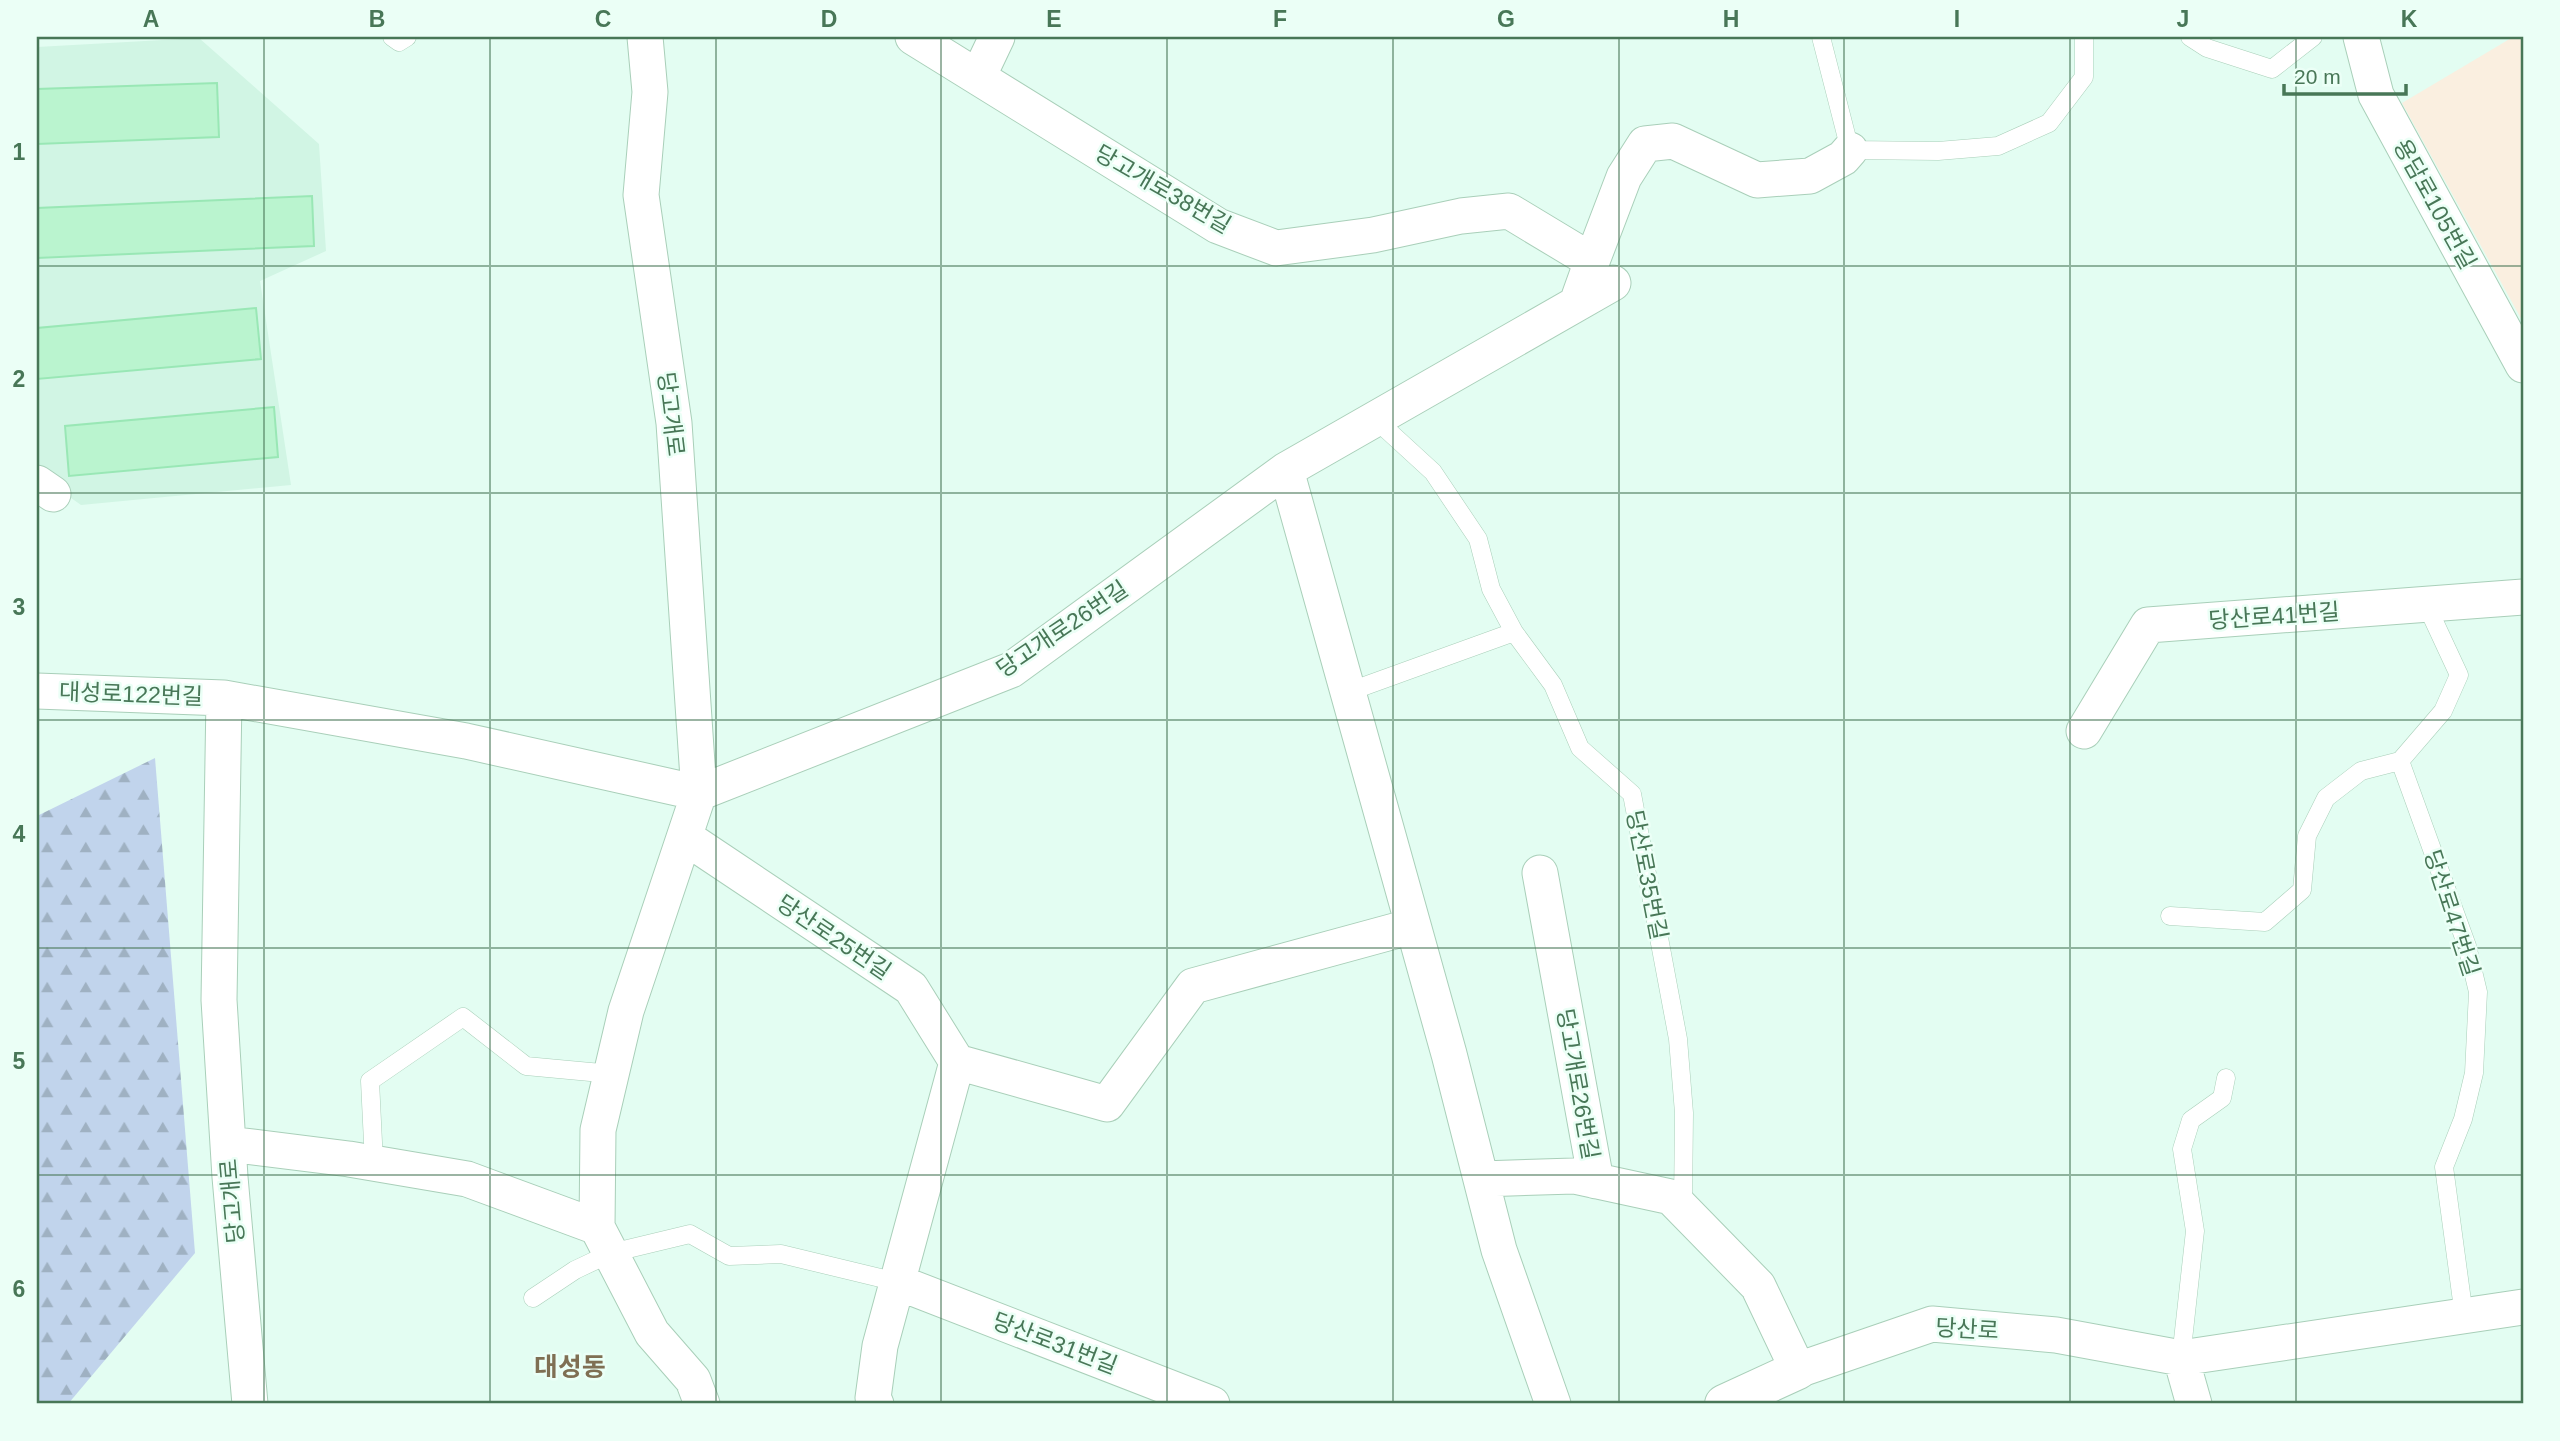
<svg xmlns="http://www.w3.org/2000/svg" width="2560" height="1441" font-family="Arial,'Noto Sans KR',sans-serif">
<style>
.residential{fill:#d1f5e4}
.education{fill:#faefe0}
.forest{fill:url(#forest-firs)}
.building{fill:#baf4cf;stroke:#99e7b5;stroke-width:2}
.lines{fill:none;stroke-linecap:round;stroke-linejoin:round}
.service-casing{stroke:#a9cfb9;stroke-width:19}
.minor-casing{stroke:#a9cfb9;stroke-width:37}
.tertiary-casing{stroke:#a9cfb9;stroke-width:40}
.service{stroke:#fff;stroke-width:18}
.minor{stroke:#fff;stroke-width:35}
.tertiary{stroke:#fff;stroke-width:38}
.grid{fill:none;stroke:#487757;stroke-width:2;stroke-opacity:0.55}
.labels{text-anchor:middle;stroke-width:5;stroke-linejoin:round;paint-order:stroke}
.street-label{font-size:23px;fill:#487757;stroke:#ebfff6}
.quarter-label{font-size:26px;font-weight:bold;fill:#7f6f53;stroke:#ebfff6}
.neatline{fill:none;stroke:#487757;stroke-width:2.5}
.grid-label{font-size:23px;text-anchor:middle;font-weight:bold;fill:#487757}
</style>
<defs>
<pattern id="forest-firs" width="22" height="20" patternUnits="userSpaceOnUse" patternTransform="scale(1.75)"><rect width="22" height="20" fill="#c1d4ec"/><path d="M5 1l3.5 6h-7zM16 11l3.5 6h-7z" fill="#9fb1c2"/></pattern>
</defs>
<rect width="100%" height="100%" fill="#e3fdf2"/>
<!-- residential -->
<path class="residential" d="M199,38L319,144L326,251L260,281L291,485L81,505L37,474V47Z"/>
<!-- education -->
<path class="education" d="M2513,37H2523V322L2402,103Z"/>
<!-- forest -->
<path class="forest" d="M155,758L195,1253L68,1404H37V816Z"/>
<!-- building -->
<path class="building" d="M217,83L219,137L37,144V89Z
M312,196L314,246L37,258V208Z
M256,308L261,359L37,379V328Z
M274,407L278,457L69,476L65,426Z"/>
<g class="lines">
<!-- service casing -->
<g class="service-casing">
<path id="service" d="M392,37L399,42L407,37
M1821,37L1850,150L1938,151L1998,146L2049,123L2084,77V37
M2190,37L2207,48L2272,69L2313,37
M1373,417L1433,472L1478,539L1491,589L1514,632L1553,685L1580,748L1632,794L1678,1039L1684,1113L1683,1206
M2426,604L2459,675L2443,711L2400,761L2467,946L2478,992L2474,1073L2463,1119L2444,1167L2464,1316
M1348,692L1514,632
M2170,916L2265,922L2302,890L2307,836L2326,798L2361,771L2400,761
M374,1163L370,1081L463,1017L526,1066L612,1074
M533,1298L575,1270L611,1253L690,1234L729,1256L781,1254L897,1282
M2181,1358L2195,1231L2182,1149L2191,1120L2222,1098L2226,1078"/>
</g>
<!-- minor casing -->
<g class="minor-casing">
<path id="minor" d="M645,37L650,92L641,195L674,423L699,793L626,1011L598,1130L597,1227L652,1333L693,1380L702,1404
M913,37L1218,226L1276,248L1373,235L1461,216L1509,211L1592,261L1577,303
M2361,37L2376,95L2523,365
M978,77L997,37
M1592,261L1624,177L1645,144L1673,141L1757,180L1810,176L1843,158L1850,150
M1286,470L1449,1054L1499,1250L1553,1404
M37,483L53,494
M37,691L224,698L466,741L699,793L1011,670L1286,470L1613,283
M224,698L219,1000L230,1177L250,1404
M2084,731L2148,625L2523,597
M685,837L911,988L957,1062L880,1346L873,1398L876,1404
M1540,873L1596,1181
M957,1062L1107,1104L1193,986L1413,926
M228,1144L349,1159L467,1179L597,1227
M1481,1179L1574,1176L1671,1197L1758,1286L1798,1370L1932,1324L2056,1335L2181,1358L2523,1307
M897,1282L1212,1404
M2181,1358L2194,1404"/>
</g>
<!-- tertiary casing -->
<g class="tertiary-casing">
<path id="tertiary" d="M1724,1404L1798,1370"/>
</g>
<!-- service -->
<use href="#service" class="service"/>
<!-- minor -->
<use href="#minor" class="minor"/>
<!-- tertiary -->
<use href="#tertiary" class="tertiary"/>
</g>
<!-- grid -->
<path class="grid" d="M264,37V1404M490,37V1404M716,37V1404M941,37V1404M1167,37V1404M1393,37V1404M1619,37V1404M1844,37V1404M2070,37V1404M2296,37V1404M37,266H2523M37,493H2523M37,720H2523M37,948H2523M37,1175H2523"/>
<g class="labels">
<!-- street labels -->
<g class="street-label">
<text transform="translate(1163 189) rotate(30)" y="8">당고개로38번길</text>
<text transform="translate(2435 204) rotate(61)" y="8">용담로105번길</text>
<text transform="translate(671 414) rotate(83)" y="8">당고개로</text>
<text transform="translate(2274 616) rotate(-4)" y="8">당산로41번길</text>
<text transform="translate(1062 629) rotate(-34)" y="8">당고개로26번길</text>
<text transform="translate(131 694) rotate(2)" y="8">대성로122번길</text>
<text transform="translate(1647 875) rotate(79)" y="8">당산로35번길</text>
<text transform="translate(2452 913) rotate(72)" y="8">당산로47번길</text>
<text transform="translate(834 937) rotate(34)" y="8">당산로25번길</text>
<text transform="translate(1578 1084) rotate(80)" y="8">당고개로26번길</text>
<text transform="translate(232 1201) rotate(-95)" y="8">당고개로</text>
<text transform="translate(1967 1329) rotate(3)" y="8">당산로</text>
<text transform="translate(1055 1343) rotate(21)" y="8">당산로31번길</text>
</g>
<!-- quarter labels -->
<g class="quarter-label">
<text x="570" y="1376">대성동</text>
</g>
</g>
<!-- border -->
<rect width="2560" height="1441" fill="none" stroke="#ebfff6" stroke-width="77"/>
<!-- scale -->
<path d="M2284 84v10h122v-10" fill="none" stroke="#487757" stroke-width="3.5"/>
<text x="2294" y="84" font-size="21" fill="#487757" stroke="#ebfff6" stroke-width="5" paint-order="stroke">20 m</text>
<rect x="38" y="38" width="2484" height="1364" class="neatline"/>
<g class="grid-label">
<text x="151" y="27">A</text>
<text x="377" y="27">B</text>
<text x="603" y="27">C</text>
<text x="829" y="27">D</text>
<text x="1054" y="27">E</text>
<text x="1280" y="27">F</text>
<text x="1506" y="27">G</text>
<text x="1731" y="27">H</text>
<text x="1957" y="27">I</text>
<text x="2183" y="27">J</text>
<text x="2409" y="27">K</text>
<text x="19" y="160">1</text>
<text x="19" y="387">2</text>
<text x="19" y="615">3</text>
<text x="19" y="842">4</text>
<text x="19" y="1069">5</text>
<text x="19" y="1297">6</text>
</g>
</svg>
